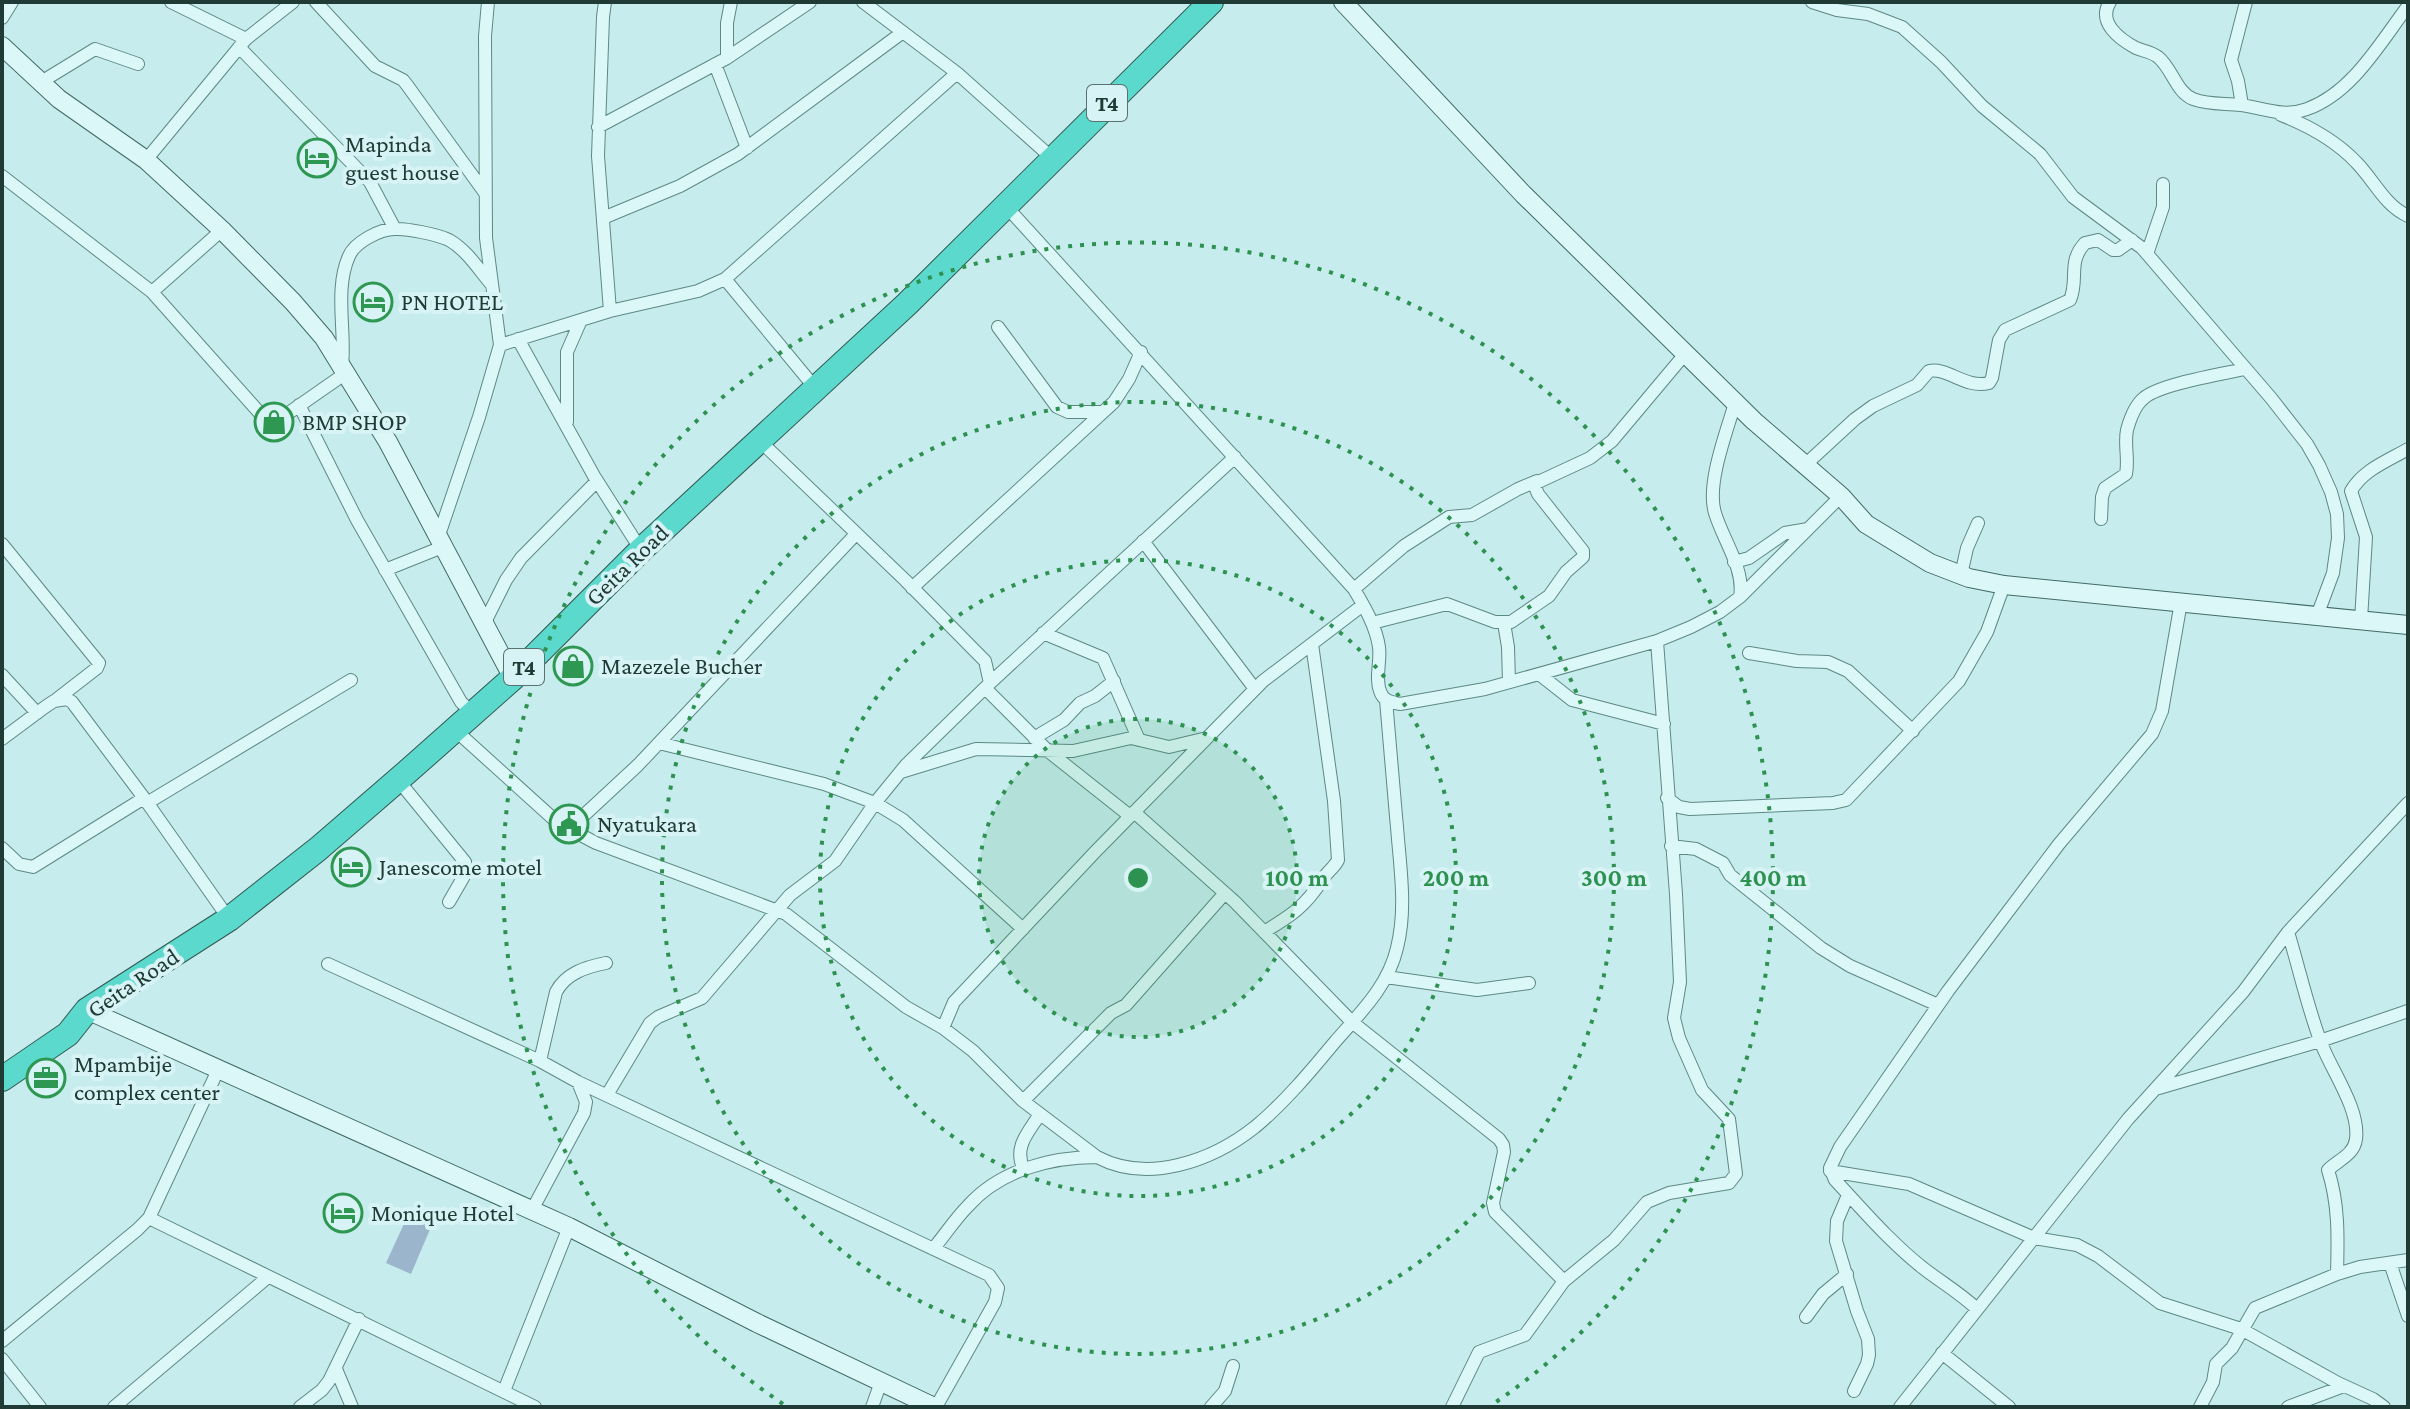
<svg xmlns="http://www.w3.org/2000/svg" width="2410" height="1409" font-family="'Crimson Pro',serif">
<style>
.green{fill:#9bb6cc}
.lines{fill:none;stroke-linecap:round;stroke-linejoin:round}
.street-casing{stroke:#5d8983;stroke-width:14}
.secondary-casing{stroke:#406b64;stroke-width:20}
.highway-casing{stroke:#315750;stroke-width:26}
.street{stroke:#dbf7f8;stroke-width:12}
.secondary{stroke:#dbf7f8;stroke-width:18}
.highway{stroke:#5cd9cd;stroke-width:24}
.ring{fill:none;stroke:#2d9250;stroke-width:4;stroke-dasharray:4 8}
.labels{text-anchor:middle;stroke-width:8;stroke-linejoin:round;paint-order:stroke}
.shield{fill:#d7f3f5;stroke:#57726f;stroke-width:2}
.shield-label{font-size:22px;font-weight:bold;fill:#203a35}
.poi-label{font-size:24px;fill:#203a35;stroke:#d7f3f5;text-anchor:start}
.street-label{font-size:24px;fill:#203a35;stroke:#d7f3f5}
.centre{fill:#2d9250;stroke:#d7f3f5;stroke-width:4}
.ring-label{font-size:24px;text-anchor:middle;font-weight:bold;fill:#2d9250;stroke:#d7f3f5;stroke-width:8;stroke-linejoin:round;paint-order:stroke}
</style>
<rect width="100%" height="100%" fill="#c7eced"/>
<!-- green -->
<path class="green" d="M408,1215L431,1227L411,1274L386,1263Z"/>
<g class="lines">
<!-- street casing -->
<g class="street-casing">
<path id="street" d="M171,2L246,39
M316,2L375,66L403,80L407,85L485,193
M605,2L603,17L598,156L610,311
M863,2L957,73L1052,158
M1812,2L1837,10L1868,14L1902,27L1941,62L1982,106L2040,154L2073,197L2142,248L2271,398L2307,444L2319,465L2331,492L2337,514L2338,538L2333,573L2317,616
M2110,2C2097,22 2119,39 2136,48C2143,51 2152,52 2158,57C2172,68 2176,92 2193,99C2209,105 2224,103 2241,105C2264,108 2283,118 2307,109C2352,93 2380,43 2408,6
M2,18L12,2
M239,47L370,182L395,229
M727,58V23L731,2
M715,64L747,148
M41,82L95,49L138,64
M2242,105L2238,81L2231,60L2246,2
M2281,115C2309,126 2335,140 2356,162C2374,180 2384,205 2408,216
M598,127L727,58L810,2
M146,160L246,39L293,2
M2,176L152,292L265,419L270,422L280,419L346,373
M1005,205L1354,589C1364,606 1376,626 1379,647C1381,661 1375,678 1380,691C1383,701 1391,702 1400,704L1485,689L1657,641L1691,627L1720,612L1740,597L1841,496
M603,218L680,186L738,154L903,32
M2147,254L2163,207V184
M725,279L816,389
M152,292L222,230
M998,327L1057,407L1068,412H1103
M518,339L594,476L641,550
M500,345L610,311L698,291L725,279L957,73
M342,366C346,332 334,289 349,256C355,242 380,229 395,229C406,228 439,235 449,240C467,250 479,270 492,285
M1735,403C1727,431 1706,484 1715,513C1723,540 1745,569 1740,597
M299,405L357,520L461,702L472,713
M567,422V352L581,320
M760,441L905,580L985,661L990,683
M1805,465L1855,419L1873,406L1917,385L1929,371C1948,367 1965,389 1989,383L1992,378L1999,340L2005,330L2070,300C2079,280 2067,262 2085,243L2098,240L2113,250H2118L2132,240
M2101,519L2102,497L2105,488L2126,474C2129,459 2124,444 2127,430C2130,419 2135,405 2144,398C2160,384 2223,374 2245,369
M439,535L479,417L500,345L486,238L485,36L488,2
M1143,541L1255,689
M2,544L99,663L97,668L57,699
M1734,562L1749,558L1785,533L1808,529
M385,570L445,546
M1961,575L1967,548L1978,523
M912,588L1114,402L1129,379L1141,352
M1354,589L1404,546L1449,517L1472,515L1518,489L1537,481
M2361,620L2366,537L2351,491C2363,470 2387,461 2408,449
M1372,623L1447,604L1495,622H1511L1549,596L1566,572L1583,557V551L1538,494L1534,484L1590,458L1612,441L1685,354
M1504,623L1508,647L1509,682
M484,624L506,580L521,558L597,481
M1043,633L1103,658L1139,740
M1749,653L1797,661L1828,662L1848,671L1913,731
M1539,674L1572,700L1664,724
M2,675L37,713
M985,688L1048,751L1130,816
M454,729L558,823L596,843L786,914L906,1007L943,1028L973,1051L1023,1101L1097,1157C1148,1184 1212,1161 1255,1127C1284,1103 1310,1072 1334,1043C1359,1014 1388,987 1397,948C1407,909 1400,867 1397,827C1393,785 1390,743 1386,700
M1034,738L1064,720L1080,703L1095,696L1114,681
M2,739L45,707L54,701L67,699L72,702L144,798L229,919
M659,743L824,784L875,803L903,820L1023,929
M901,772L976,749L1073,751L1131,738L1169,747L1207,738
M398,780L465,862L464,876L449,902
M1667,798L1679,807L1690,809L1833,803L1846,800L1959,681L1987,632L2004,585
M147,803L351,680
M1134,812L1235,902L1352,1022L1499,1139L1503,1145L1504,1152L1493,1203L1495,1212L1564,1281
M568,830L638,765L856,534
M1671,846L1696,849L1723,863L1730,875L1821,948L1850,966L1938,1005
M2,848L19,864L33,867L144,798
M1264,932C1290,916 1305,907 1322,880C1327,872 1334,868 1338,860L1334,801L1312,644
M2288,932C2299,968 2307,1005 2320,1040C2330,1069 2360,1108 2356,1139C2354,1155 2338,1160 2328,1170C2339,1204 2338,1238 2337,1274
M328,964L540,1061L578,1082L989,1275L998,1288L995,1302L936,1407
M1386,977L1477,990L1529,983
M943,1028L954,1002L1095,852L1263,681L1363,605
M540,1061L556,992C566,973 586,967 606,963
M2159,1088L2320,1041L2408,1011
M607,1095L650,1023L658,1017L702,998L790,895L835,861L875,803L906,765L990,683L1235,457
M1023,1101L1111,1013L1126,1005L1225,893
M1024,1170C1013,1147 1028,1133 1040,1114
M1830,1171L1909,1184L2034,1238L2077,1245L2098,1256L2160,1303L2241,1329L2338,1383L2373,1399L2384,1407
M1848,1195L1837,1221L1836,1241L1857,1311L1868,1339L1869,1355L1867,1364L1854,1391
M532,1210L584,1113L586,1102L578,1082
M149,1218L535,1407
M933,1249C945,1235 955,1219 968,1206C1000,1170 1051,1157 1097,1157
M2390,1263L2408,1316
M1977,1309C1960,1293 1941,1282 1923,1268C1890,1242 1863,1210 1835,1180L1830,1168L1840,1147L1948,991L2059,844L2152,734L2162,711L2181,602
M1806,1317L1823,1294L1847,1274
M2,1341L137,1230L149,1218L218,1070
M1942,1353L2009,1407
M2,1359L40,1407
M336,1369L352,1407
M504,1391L569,1227
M114,1407L268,1277
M300,1407L322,1390L329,1381L359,1319
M872,1407L881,1382
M1211,1407L1225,1391L1233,1366
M1452,1407L1479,1352L1525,1335L1564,1281L1614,1240L1647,1202L1669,1193L1729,1183L1736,1174L1729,1119L1702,1090L1679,1038L1674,1018L1680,982L1676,894L1657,641
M1900,1407L2128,1119L2243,992L2288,932L2408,803
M2200,1407L2213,1382L2216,1364L2232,1348L2255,1308L2337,1274L2360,1267L2408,1260
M2288,1407L2344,1386"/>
</g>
<!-- secondary casing -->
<g class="secondary-casing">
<path id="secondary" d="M1343,2L1523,194L1754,421L1841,496L1866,524L1930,563L1969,578L2004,585L2408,625
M2,46L59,99L146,160L222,230L293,302L324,338L388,442L513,678
M87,1010L569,1227L757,1323L934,1407"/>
</g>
<!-- highway casing -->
<g class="highway-casing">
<path id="highway" d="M2,1079L68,1034L87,1010L229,919L318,849L407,772L513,678L641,550L907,304L1211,2"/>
</g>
<!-- street -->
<use href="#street" class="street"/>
<!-- secondary -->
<use href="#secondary" class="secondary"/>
<!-- highway -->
<use href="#highway" class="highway"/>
</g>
<!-- distance rings -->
<circle cx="1138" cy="878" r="159" fill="#2d9250" fill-opacity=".12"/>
<g class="ring">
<circle cx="1138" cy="878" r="159"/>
<circle cx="1138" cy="878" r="318"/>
<circle cx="1138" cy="878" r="476"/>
<path d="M783 1404A635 635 0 1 1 1493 1404"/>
</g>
<!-- icons -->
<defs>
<g id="hotel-ring" transform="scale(2)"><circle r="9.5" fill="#d7f3f5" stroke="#2e9751" stroke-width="1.5"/><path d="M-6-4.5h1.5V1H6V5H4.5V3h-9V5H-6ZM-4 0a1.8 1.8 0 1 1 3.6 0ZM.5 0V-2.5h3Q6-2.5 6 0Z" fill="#2e9751"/></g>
<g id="shop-ring" transform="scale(2)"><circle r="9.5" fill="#d7f3f5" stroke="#2e9751" stroke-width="1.5"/><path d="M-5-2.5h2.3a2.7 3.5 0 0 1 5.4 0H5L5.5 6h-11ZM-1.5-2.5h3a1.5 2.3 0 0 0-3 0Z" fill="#2e9751"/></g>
<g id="civic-ring" transform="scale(2)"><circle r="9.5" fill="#d7f3f5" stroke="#2e9751" stroke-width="1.5"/><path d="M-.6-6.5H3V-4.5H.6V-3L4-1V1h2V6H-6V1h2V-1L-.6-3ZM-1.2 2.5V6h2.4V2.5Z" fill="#2e9751"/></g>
<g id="office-ring" transform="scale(2)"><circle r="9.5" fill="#d7f3f5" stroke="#2e9751" stroke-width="1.5"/><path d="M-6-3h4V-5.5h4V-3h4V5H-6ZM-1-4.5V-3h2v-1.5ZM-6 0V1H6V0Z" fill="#2e9751"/></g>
</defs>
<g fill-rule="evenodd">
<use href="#hotel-ring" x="317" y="158"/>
<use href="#hotel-ring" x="373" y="302"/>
<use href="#shop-ring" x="274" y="422"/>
<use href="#shop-ring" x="573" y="666"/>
<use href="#civic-ring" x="569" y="824"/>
<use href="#hotel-ring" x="351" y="867"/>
<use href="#office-ring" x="46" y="1078"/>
<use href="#hotel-ring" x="343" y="1213"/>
</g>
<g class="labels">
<!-- shield labels -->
<g class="shield">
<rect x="1087" y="85" width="40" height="36" rx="6"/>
<rect x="504" y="649" width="40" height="36" rx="6"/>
</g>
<g class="shield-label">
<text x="1107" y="111">T4</text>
<text x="524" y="675">T4</text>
</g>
<!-- poi labels -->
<g class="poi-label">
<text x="345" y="152">Mapinda<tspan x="345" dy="28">guest house</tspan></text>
<text x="401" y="310">PN HOTEL</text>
<text x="302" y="430">BMP SHOP</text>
<text x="601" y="674">Mazezele Bucher</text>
<text x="597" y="832">Nyatukara</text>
<text x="379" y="875">Janescome motel</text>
<text x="74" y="1072">Mpambije<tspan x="74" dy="28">complex center</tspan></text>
<text x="371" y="1221">Monique Hotel</text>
</g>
<!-- street labels -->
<g class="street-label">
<text transform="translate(627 565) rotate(-44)" y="8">Geita Road</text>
<text transform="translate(133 983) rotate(-34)" y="8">Geita Road</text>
</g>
</g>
<circle cx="1138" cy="878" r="12" class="centre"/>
<g class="ring-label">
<text x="1297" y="886">100 m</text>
<text x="1456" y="886">200 m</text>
<text x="1614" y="886">300 m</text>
<text x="1773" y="886">400 m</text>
</g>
<!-- border -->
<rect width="2410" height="1409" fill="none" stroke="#203a35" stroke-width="8"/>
</svg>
